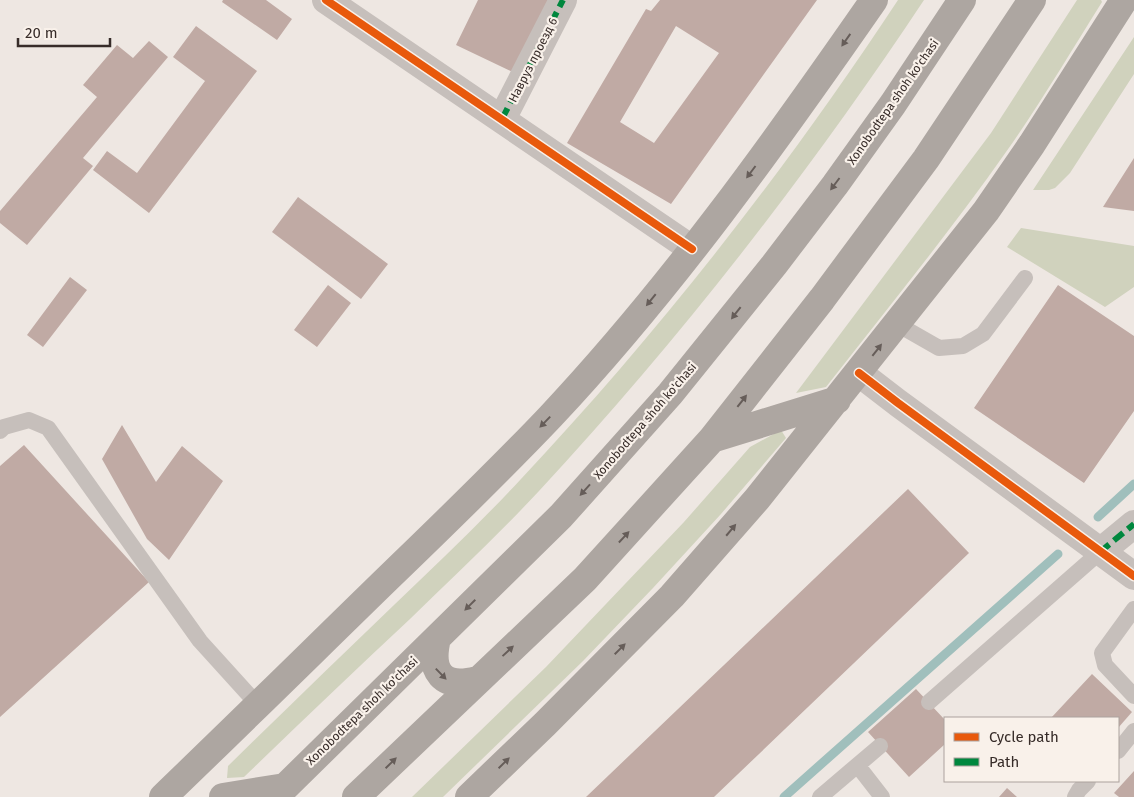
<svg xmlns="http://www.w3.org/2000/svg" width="1134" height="797" font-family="'Fira Sans',sans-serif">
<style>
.green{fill:#d0d2bd}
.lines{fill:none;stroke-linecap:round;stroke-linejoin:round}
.stream{stroke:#a0bfbc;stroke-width:9}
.building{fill:#c0aaa4;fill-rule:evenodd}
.lane{stroke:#c6bfbb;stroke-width:16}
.street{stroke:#c6bfbb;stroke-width:28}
.highway{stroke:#ada6a1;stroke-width:28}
.quiet{stroke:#00873e;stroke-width:6;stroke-dasharray:12 6;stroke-linecap:butt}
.cycleway-casing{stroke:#f9f1ea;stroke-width:11}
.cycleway{stroke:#e8590c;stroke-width:8}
.oneway{fill:#665d59}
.labels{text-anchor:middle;stroke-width:4.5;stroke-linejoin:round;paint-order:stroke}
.street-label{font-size:12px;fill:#372c29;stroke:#f9f1ea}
</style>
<rect width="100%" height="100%" fill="#eee7e2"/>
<!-- green -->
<path class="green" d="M898,0H924C809,173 681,338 539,491C498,535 453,577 410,619C354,671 299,724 244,777L227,778L228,766C283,712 338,659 394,605C437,564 480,523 521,479C660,331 786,170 898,0Z
M1077,0H1101L1102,2C1070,53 1040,104 1006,152C949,233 887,309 826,387L796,393L991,133Z
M1134,37V74L1070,173L1055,188L1049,190H1033Z
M1021,228L1134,246V287L1105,307L1007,247Z
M781,430L786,438L721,514L653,588L583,661L443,797H412L546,667L684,522L750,447Z"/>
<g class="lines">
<!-- stream -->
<path class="stream" d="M1098,517L1134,484
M784,797L1058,554"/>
</g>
<!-- building -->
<path class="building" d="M223,0H266L292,19L277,40L222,2Z
M478,0H555L519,75L456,45Z
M660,0H817L671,204L567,143L646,9L651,11ZM676,26L719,53L654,143L620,122Z
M196,26L257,71L149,213L93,170L107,151L137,173L205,81L173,57Z
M149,41L168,57L83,158L93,166L27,245L0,223V211L97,97L83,85L117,45L133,58Z
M1134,158V211L1103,207L1113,191Z
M298,197L388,264L361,299L272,232Z
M70,277L87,290L43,347L27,335Z
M328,285L351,303L317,347L294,330Z
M1058,285L1134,336V411L1084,483L974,408Z
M122,425L156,482L182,446L223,481L169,560L147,539L102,459Z
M24,445L149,582L0,717V466Z
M908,489L969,553L714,797H586Z
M1092,674L1132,712L1118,728V718H1051Z
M916,689L945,720V744L909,777L868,732Z
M1134,771V797H1119L1114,793Z
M1007,788L1017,797H999Z"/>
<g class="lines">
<!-- lane -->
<path class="lane" d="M897,324L939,348L963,346L983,334L1025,278
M0,431L4,427L29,420L48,428L200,641L258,705
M1134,609L1102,653L1105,665L1134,696
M929,702L1100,552
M1118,751L1134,731
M858,766L882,797
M820,797L880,746
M1075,797L1079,790L1088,781"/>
<!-- street -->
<path class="street" d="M326,0L692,249
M502,119L563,0
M859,373L898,403L1134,576
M1100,552L1134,524"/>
<!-- highway -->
<path class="highway" d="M712,439L837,400
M437,638C429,672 442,689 477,680
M163,797C238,725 312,652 387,579C442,526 498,472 551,416C671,288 774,144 874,0
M223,797L285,787
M275,797L561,516L670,394L774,265L835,185L893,104L962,0
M356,797L585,579L712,439L822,299L926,159L1032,0
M469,797L545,724L672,596L757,499L986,211L1032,144L1124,0"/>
<!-- quiet -->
<path class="quiet" d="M502,119L563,0
M1100,552L1134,524"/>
<!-- cycleway casing -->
<g class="cycleway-casing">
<path id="cycleway" d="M326,0L692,249
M859,373L898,403L1134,576"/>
</g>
<!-- cycleway -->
<use href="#cycleway" class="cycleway"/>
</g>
<!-- one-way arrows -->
<defs><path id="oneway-solid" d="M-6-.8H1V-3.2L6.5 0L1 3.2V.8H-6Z" transform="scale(1.25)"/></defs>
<g class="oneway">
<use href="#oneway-solid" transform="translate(846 40) rotate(125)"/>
<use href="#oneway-solid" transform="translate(751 172) rotate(127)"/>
<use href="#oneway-solid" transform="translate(835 184) rotate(127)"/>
<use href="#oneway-solid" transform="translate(651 300) rotate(129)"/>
<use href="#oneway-solid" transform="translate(736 313) rotate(128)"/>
<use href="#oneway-solid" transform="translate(877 350) rotate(-52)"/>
<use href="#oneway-solid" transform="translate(742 401) rotate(-52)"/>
<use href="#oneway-solid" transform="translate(545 422) rotate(134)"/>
<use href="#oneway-solid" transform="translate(585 490) rotate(132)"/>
<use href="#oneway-solid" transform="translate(731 530) rotate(-50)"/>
<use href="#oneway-solid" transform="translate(624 537) rotate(-47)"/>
<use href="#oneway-solid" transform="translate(470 605) rotate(135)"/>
<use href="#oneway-solid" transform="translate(620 649) rotate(-45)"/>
<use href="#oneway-solid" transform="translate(508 651) rotate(-43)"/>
<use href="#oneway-solid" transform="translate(441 674) rotate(46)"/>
<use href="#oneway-solid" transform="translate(391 763) rotate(-44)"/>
<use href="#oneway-solid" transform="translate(504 763) rotate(-44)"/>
</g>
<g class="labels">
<!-- street labels -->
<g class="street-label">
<text transform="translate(533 60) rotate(-63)" y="4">Навруз проезд 6</text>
<text transform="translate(893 102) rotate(-55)" y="4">Xonobodtepa shoh ko'chasi</text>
<text transform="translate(645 421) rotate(-49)" y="4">Xonobodtepa shoh ko'chasi</text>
<text transform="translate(362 711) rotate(-44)" y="4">Xonobodtepa shoh ko'chasi</text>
</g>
</g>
<!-- legend -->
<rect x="944" y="717" width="175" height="65" fill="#f9f1ea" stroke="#aba29d"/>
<rect x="954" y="733" width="25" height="8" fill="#e8590c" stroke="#aba29d"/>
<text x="989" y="742" font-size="15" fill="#372c29">Cycle path</text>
<rect x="954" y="758" width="25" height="8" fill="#00873e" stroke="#aba29d"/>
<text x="989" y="767" font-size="15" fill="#372c29">Path</text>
<!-- scale -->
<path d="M18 38v8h92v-8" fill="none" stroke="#372c29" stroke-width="2.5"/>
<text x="25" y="38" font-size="15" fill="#372c29" stroke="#f9f1ea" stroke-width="4" paint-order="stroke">20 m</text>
</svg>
